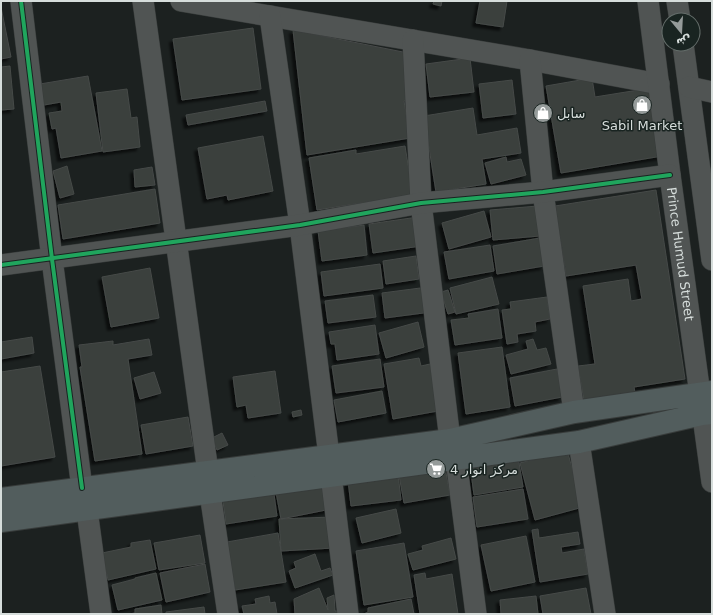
<svg xmlns="http://www.w3.org/2000/svg" width="713" height="615" font-family="'DejaVu Sans',Vazirmatn,sans-serif">
<style>
.building{fill:#3a3f3d;stroke:#464a48;filter:url(#shadow)}
.lines{fill:none;stroke-linecap:round;stroke-linejoin:round}
.minor-casing{stroke:#383c3b;stroke-width:22}
.major-casing{stroke:#383c3b;stroke-width:24}
.minor{stroke:#505453;stroke-width:21}
.major{stroke:#525d5d;stroke-width:22}
.cycleway-casing{stroke:#192421;stroke-width:6}
.cycleway{stroke:#20a55d;stroke-width:4}
.labels{text-anchor:middle;stroke-width:3;stroke-linejoin:round;paint-order:stroke}
.poi-label{font-size:13px;fill:#d6dddb;stroke:#192421;text-anchor:start}
.street-label{font-size:13px;fill:#d6dddb;stroke:#192421}
</style>
<defs>
<filter id="shadow"><feDropShadow dx="-3.5" dy="3.5" stdDeviation="1" flood-color="#0009"/></filter>
</defs>
<rect width="100%" height="100%" fill="#1c2120"/>
<!-- building -->
<path class="building" d="M434,1H442L441,6L433,4Z
M480,1H507L503,27L476,23Z
M1,7L11,57L1,59Z
M253,28L261,89L182,100L173,39Z
M293,30L408,53L412,98L404,101L410,138L307,155Z
M470,58L474,92L430,97L426,64Z
M10,66L14,109L1,110V67Z
M88,76L102,151L61,158L56,128L52,129L49,113L62,111L61,102L44,105L40,84Z
M592,78L595,97L651,88L662,156L561,173L546,86Z
M512,80L516,114L483,118L479,84Z
M127,89L131,118L137,117L140,147L103,152L96,93Z
M265,101L267,111L188,125L186,115Z
M473,108L477,135L517,128L521,153L482,159L486,184L436,192L424,116Z
M263,136L273,191L228,200L227,195L207,199L198,148Z
M405,146L413,195L317,210L309,158L356,150V154Z
M506,157L507,162L521,159L526,175L491,184L485,163Z
M67,166L74,194L60,198L53,171Z
M152,167L155,185L135,187L134,170Z
M155,189L160,223L63,239L58,205Z
M656,190L685,379L634,387L635,393L584,401L578,366L595,364L583,286L628,279L631,301L642,299L636,265L566,276L555,206Z
M538,206L540,236L493,240L490,210Z
M484,211L491,237L449,249L442,223Z
M418,217L421,246L373,253L369,224Z
M364,225L367,255L322,261L318,231Z
M540,238L544,266L497,274L493,246Z
M490,245L494,271L449,279L444,252Z
M416,256L419,279L386,284L383,261Z
M380,264L383,288L324,296L321,272Z
M150,268L159,318L111,327L102,277Z
M492,277L499,304L456,314L450,288Z
M428,287L431,312L385,318L382,293Z
M448,290L455,312L448,314L441,292Z
M373,295L376,317L328,323L325,301Z
M547,297L550,319L535,322L536,331L517,334L518,342L507,344L502,310L511,309L510,302Z
M498,309L502,338L455,345L451,320L469,318L468,314Z
M418,322L424,347L386,358L379,333Z
M375,325L379,354L337,360L335,344H331L329,332Z
M32,337L34,353L1,359V342Z
M149,339L152,355L128,359L142,454L95,461L80,367H82L79,345L113,341V345Z
M533,339L537,350L546,348L551,364L511,374L506,355L528,349L526,341Z
M502,347L510,407L466,414L458,353Z
M419,358L421,366L430,364L438,411L393,419L384,364Z
M380,359L384,387L336,393L332,366Z
M40,366L55,457L1,466V372Z
M557,369L562,397L515,406L510,378Z
M275,371L281,413L248,418L246,405L237,407L233,377Z
M154,372L161,393L140,399L134,378Z
M382,391L386,413L338,422L334,400Z
M301,410L302,415L293,417L292,412Z
M188,417L193,446L146,454L141,425Z
M222,433L228,445L217,450L212,438Z
M567,450L583,507L535,520L520,463Z
M518,457L523,487L474,495L470,465Z
M445,467L450,495L404,503L399,475Z
M398,474L401,500L351,506L348,480Z
M325,477L331,509L281,519L275,487Z
M273,487L277,516L226,524L222,494Z
M523,489L528,519L477,527L473,497Z
M396,509L401,533L362,543L356,518Z
M332,517L334,548L281,551L279,519Z
M538,529L539,538L578,532L580,544L561,547L562,553L584,549L588,574L540,582L532,530Z
M278,533L286,582L235,590L227,542Z
M200,535L205,563L159,570L154,543Z
M526,536L535,582L491,591L481,545Z
M451,538L456,559L413,570L408,554L423,550L422,546Z
M150,540L156,569L108,580L102,553L131,547V543Z
M404,543L413,597L364,605L356,551Z
M315,554L321,571L330,568L333,575L295,588L289,571L296,568L294,562Z
M205,564L210,592L166,602L160,573Z
M156,573L162,600L118,610L112,585L135,579V578Z
M425,573L426,579L452,574L458,614H420L414,575Z
M319,588L328,610L327,598L334,595L335,611H340L341,614H295L294,599Z
M586,588L591,614H543L540,596Z
M269,596L270,603L275,602L277,614H244L242,606L256,604L255,599Z
M536,596L538,614H501L500,600Z
M411,599L414,614H364L368,612V608Z
M161,605L162,614H129L135,613V609Z
M204,607L205,614H166V612Z"/>
<g class="lines">
<!-- minor casing -->
<g class="minor-casing">
<g id="minor">
<path d="M21,1L52,259L82,488"/>
<path d="M143,1L208,472"/>
<path d="M181,1L530,60L659,84"/>
<path id="s1" d="M648,1L670,175L712,482"/>
<path d="M677,1L680,20"/>
<path d="M270,16L300,225L329,456"/>
<path d="M413,40L421,203L450,440"/>
<path d="M683,44L712,260"/>
<path d="M530,60L543,192L574,412"/>
<path d="M689,87L712,92"/>
<path d="M1,265L300,225L421,203L543,192L670,175"/>
<path d="M579,442L605,614"/>
<path d="M456,459L476,614"/>
<path d="M331,475L348,614"/>
<path d="M210,493L228,614"/>
<path d="M87,510L101,614"/>
</g>
</g>
<!-- major casing -->
<g class="major-casing">
<path id="major" d="M1,499L450,440L574,412L712,392
M1,521L579,442L702,414L712,413"/>
</g>
<!-- minor -->
<use href="#minor" class="minor"/>
<!-- major -->
<use href="#major" class="major"/>
<!-- cycleway casing -->
<g class="cycleway-casing">
<path id="cycleway" d="M21,1L52,259L82,488
M1,265L300,225L421,203L543,192L670,175"/>
</g>
<!-- cycleway -->
<use href="#cycleway" class="cycleway"/>
</g>
<!-- icons -->
<defs>
<g id="shop-disc" transform="scale(1)"><circle r="9.5" fill="#959b9a" stroke="#192421"/><path d="M-5-2.5h2.3a2.7 3.5 0 0 1 5.4 0H5L5.5 6h-11ZM-1.5-2.5h3a1.5 2.3 0 0 0-3 0Z" fill="#fff"/></g>
<g id="supermarket-disc" transform="scale(1)"><circle r="9.5" fill="#959b9a" stroke="#192421"/><path d="M-6-5.5h2.5l.6 2H6L4.5 2H-2.5L-4.4-4H-6ZM-1.5 3.2a1.3 1.3 0 1 0 .1 0ZM3 3.2a1.3 1.3 0 1 0 .1 0Z" fill="#fff"/></g>
</defs>
<g fill-rule="evenodd">
<use href="#shop-disc" x="642" y="105"/>
<use href="#shop-disc" x="543" y="113"/>
<use href="#supermarket-disc" x="436" y="469"/>
</g>
<g class="labels">
<!-- poi labels -->
<g class="poi-label">
<text x="557" y="118">سابل</text>
<text x="642" y="130" text-anchor="middle">Sabil Market</text>
<text x="450" y="474">مركز انوار 4</text>
</g>
<!-- street labels -->
<g class="street-label">
<text dy="5" stroke="none"><textPath href="#s1" startOffset="255">Prince Humud Street</textPath></text>
</g>
</g>
<!-- border -->
<rect width="713" height="615" fill="none" stroke="#d6dddb" stroke-width="4"/>
<!-- north arrow -->
<g transform="translate(681 32) rotate(162)"><circle r="19" fill="#192421" stroke="#656e6b"/>
<path d="M0-3L7 15L0 10L-7 15Z" fill="#959b9a"/>
<text y="-6" font-size="11" font-weight="bold" text-anchor="middle" fill="#d6dddb">ش</text>
</g>
</svg>
